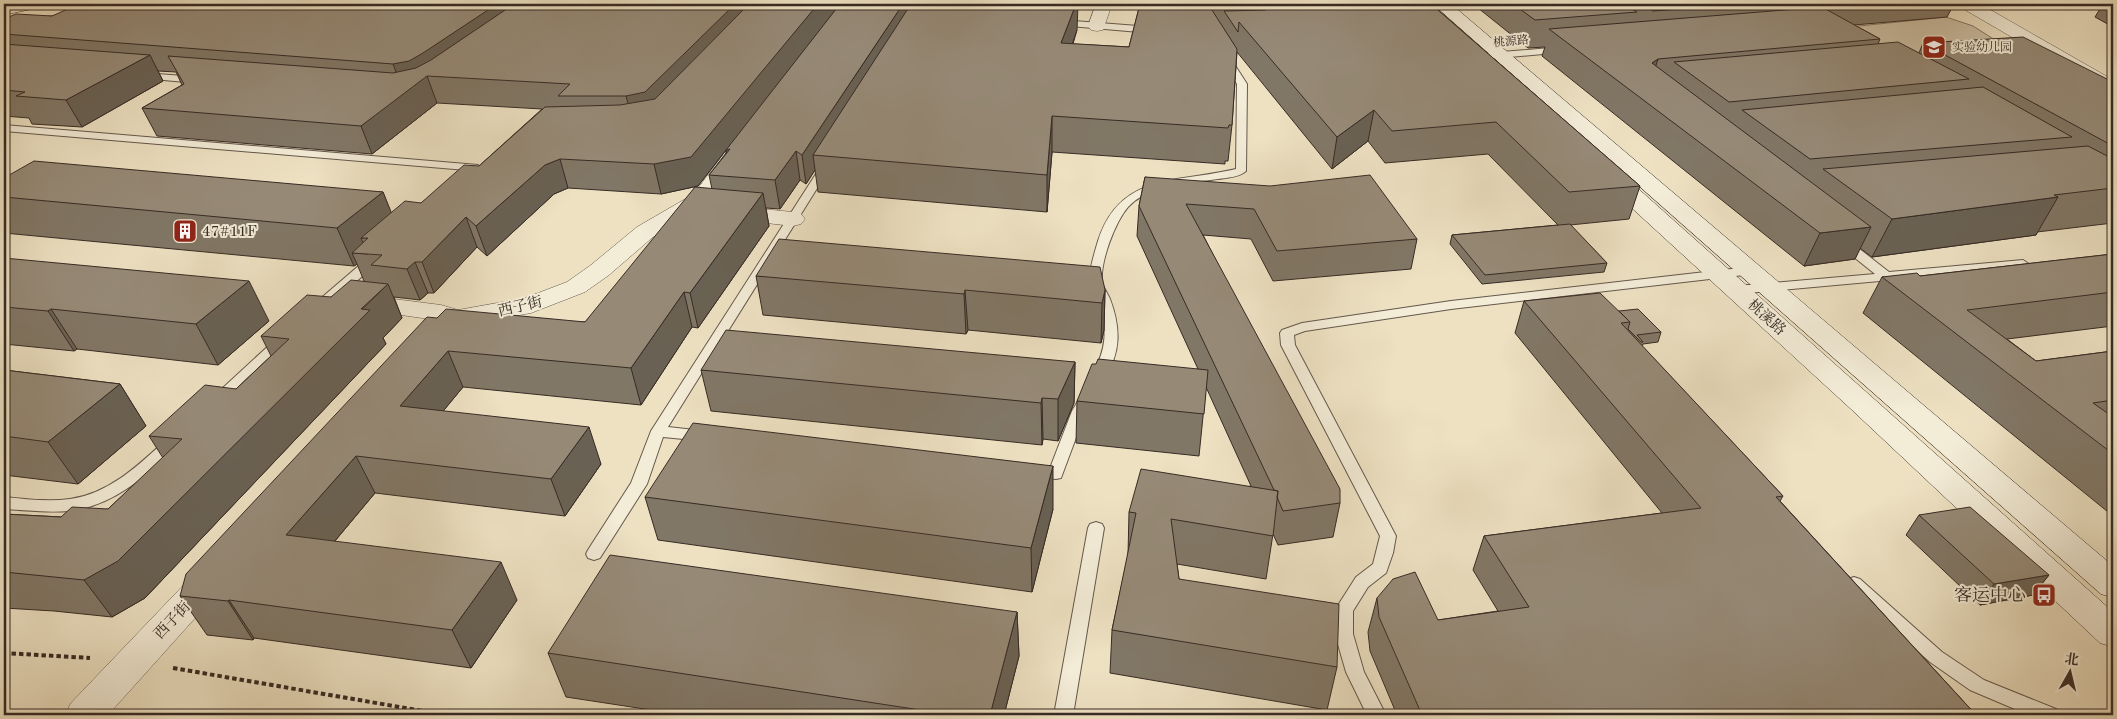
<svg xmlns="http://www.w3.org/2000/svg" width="2117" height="719" font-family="'Old Standard TT','Noto Serif SC',serif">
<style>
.green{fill:#cec2a7;stroke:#827666}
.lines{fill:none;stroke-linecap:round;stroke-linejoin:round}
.lane-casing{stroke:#64584c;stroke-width:2}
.street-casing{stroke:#64584c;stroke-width:1}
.secondary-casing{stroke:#372b25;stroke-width:1}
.highway-casing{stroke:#372b25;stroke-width:1}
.path{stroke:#372b25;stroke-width:4;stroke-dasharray:4.5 3;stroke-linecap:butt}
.lane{fill:#f3ecd7;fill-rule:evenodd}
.street{fill:#f3ecd7;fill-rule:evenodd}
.secondary{fill:#f3ecd7;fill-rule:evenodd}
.highway{fill:#ede1c2;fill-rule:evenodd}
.wall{fill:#817766;stroke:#372b25}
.shaded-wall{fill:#696153;stroke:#372b25}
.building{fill:#968a77;stroke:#372b25}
.labels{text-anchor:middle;stroke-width:4;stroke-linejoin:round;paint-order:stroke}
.far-street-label{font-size:12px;fill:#372b25;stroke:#f3ecd7}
.far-poi-label{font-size:12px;fill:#372b25;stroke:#f3ecd7;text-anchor:start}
.poi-label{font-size:15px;fill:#372b25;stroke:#f3ecd7;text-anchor:start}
.street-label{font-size:15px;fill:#372b25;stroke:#f3ecd7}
.near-poi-label{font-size:18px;fill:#372b25;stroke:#f3ecd7;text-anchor:end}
</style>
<rect width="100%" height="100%" fill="#ede1c2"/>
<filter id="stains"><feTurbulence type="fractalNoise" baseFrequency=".004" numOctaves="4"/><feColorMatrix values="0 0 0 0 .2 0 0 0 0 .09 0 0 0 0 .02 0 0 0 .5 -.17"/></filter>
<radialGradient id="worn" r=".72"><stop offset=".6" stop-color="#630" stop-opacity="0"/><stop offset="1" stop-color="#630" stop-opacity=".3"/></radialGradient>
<!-- green -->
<path class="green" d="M1946,17L1973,26L1995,40L1895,62L1830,29Z"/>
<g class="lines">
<!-- lane casing -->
<g class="lane-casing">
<path id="lane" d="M1061,20L1151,27L1155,30L1151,33L1058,25V21Z
M1562,47L1565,48V52L1477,60L1472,57L1477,54Z
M1226,55L1229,56L1247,84L1246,171C1240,177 1226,178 1218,179C1188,183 1150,184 1128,207C1115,222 1100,262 1102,282C1103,287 1108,294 1110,299C1121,328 1121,353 1104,379H1094L1092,376C1107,347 1108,330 1098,300C1096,294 1091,288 1090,282C1088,273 1095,251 1098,241C1120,172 1178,183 1236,169L1237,84L1221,58Z
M144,73L197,77L202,80L197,83L141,78V74Z
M4,125L478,165L483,168L478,171L4,131Z
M826,163L831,166L668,427L704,431L709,432L711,436L709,440L704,441L663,437L647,484L600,558L594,560L588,558L586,554L588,550L631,483L651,431L821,166Z
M1844,239L1848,240L1889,272L2023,260L2029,264L2023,268L1737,294L1731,290L1737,286L1875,274L1840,246L1838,243L1840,240Z
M373,256L377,257L379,260L377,263L323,311H313L312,308L313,305L369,257Z
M1749,267L1753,268L1755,271L1753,274L1451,309L1305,331L1294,335L1295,345L1396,536L1393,553L1386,573L1368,587L1353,611V634L1364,672L1386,715H1367L1346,672L1335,634V610L1356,577L1373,564L1380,536L1281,345L1280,333L1282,330L1302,323L1451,301Z
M283,336L288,337L290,340L288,343L223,403H213L211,400L213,397L278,337Z
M1085,396L1090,398L1092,401L1086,411L1061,478L1056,479L1029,476L1026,472L1029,468L1034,467L1050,468L1072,411L1080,398Z
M173,437L178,438L180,442L178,446C147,475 114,506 69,511C47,513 25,510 4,509V497C26,499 48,502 70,499C109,494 140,464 168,438Z
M1096,522L1102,524L1104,528L1073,715H1054L1088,528L1090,524Z
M1854,577L1860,579L1942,652L1984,680L2056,709L2058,715H2029L1970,690L1930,662L1848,589L1845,584L1848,579Z"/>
</g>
<!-- street casing -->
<g class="street-casing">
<path id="street" d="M1096,4H1112L1103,30L1097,31L1091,30L1088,26Z
M1960,4H1980L2113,80V94L2106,92L1962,8Z
M734,150L742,151L745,156L715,197L703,208L653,237L609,275L585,292L531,313L473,323L453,329L444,327L441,322L436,320L353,308L349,303L353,298L362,295L441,305L458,310L525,298L567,282L591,265L637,227L687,198L699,187L726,151Z
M729,206L793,212L801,214L805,219L801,224L793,226L721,218L717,213L721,208Z
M211,565L223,569L228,578L223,587L108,715H65L71,703L199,569Z"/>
</g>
<!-- secondary casing -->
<g class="secondary-casing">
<path id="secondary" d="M1433,4H1451L2113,566V598L2101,594Z
M1607,166L1615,168L2113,612V647L2100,643L1852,410L1599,178L1596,173L1599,168Z"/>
</g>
<!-- highway casing -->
<g class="highway-casing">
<path id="highway" d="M9,4H38L36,8L4,15V5Z"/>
</g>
<!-- path -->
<path class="path" d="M4,653L90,658
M173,668L446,715"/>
<!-- lane -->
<use href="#lane" class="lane"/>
<!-- street -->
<use href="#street" class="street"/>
<!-- secondary -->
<use href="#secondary" class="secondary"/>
<!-- highway -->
<use href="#highway" class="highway"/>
</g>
<!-- wall -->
<path class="wall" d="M1140,4H1431L1640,186L1629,219L1570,225L1607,263L1604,272L1482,284L1450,244L1452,235L1558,225L1488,154L1385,163L1368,141L1332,169L1237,52L1232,125L1228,161H1225V164L1052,152L1047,212L818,192L815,170L806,184L800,180L780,209L766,208L769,226L698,328L692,327L641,405L463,387L443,411L601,464L565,516L375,493L335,541L517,600L471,668L254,638L253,640L207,635L180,596L437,318L585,322L712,189L709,175L726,153V150L698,186L661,194L568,188L554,194L487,256L477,247L434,293H428L420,300L394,297L402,318L383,338L386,344L145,598L112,617L54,611L4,608V514L61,517L108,509L163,458L149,436L236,389L271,356L261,336L331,297L364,281L357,264L354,266L4,233V178L383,192L391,213L421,203L479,166L542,109L437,103L372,154L157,136L142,108L182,85L176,72L158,71L163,81L82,127L32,124L29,118L4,116V19L52,16L1077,30L1073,44L1129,47Z
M1473,4H1954L1947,17L1854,25L1880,39L1878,44L1919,53L1923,43L2113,82V223L2037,232L2036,235L1872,257L1860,248L1855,259L1804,266L1542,56L1545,47L1528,48Z
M2103,4H2113V27L2095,17Z
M1145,177L1417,239L1411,269L1273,281L1251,239L1203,235L1340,503L1333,537L1278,545L1273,534L1266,579L1177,564L1179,579L1337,667L1327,710L1110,673L1112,630L1128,555L1129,512L1251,486L1206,387L1199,456L1076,443L1077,401L1198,369L1137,236L1139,206Z
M2113,254V326L2007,339L2036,361L2113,351V516L1863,313L1882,277L1920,276Z
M4,258L269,321L218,365L77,349L74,351L4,344Z
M756,276L1105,290L1104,330L1101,343L968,330L966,334L763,315Z
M1524,301L1619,311L1661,332L1658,342L1643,344L1642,346L1783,496L1780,501L1976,715H1397L1370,651L1368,632L1377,598L1438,620L1498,611L1473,570L1484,536L1662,513L1515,333Z
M1075,362L1074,403L1058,441L1043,439L1042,445L711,411L701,370Z
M4,370L120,384L146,426L78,484L4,475Z
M645,497L1053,509L1032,592L658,540Z
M1919,515L2049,575L2033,595L1980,605L1906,535Z
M1017,612L1019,656L1004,715H684L566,697L548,653Z"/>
<!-- shaded-wall -->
<path class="shaded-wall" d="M497,4H540L427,76L437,103L372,154L361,126L403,90L393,64Z
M735,4H764L633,123L626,96Z
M818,4H841L731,176L726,150L698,186L661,194L654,164Z
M903,4H946L813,155L815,170L806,184L802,155Z
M1076,4H1078L1077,30L1061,76V43Z
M150,55L163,81L82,127L66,100Z
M1658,59L1649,87L1652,63Z
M1374,110L1368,141L1332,169L1337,137Z
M1052,116V152L1047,212V175Z
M796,151L800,180L780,209L775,180Z
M560,159L568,188L554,194L487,256L476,226L545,165Z
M383,192L398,229L368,238H361L368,254L352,253L357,264L354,266L337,228Z
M763,193L769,226L698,328L690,293Z
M2058,197L2036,235L1872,257L1892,219Z
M466,217L477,247L434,293L422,262Z
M1871,227L1855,259L1804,266L1820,233Z
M415,262L428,293L420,300L407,269Z
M249,281L269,321L218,365L196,324Z
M388,284L402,318L383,338L386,344L145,598L112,617L84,580Z
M965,290L968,330L966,334L964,294Z
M1105,290L1104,330L1101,343L1102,303Z
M684,292L692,327L641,405L631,368Z
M51,309L77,349L74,351L48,311Z
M448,351L463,387L417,443L400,406Z
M1075,362L1074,403L1058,441V399Z
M120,384L146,426L78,484L48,442Z
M1042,398L1043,439L1042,445L1041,403Z
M589,427L601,464L565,516L551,479Z
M356,456L375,493L308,573L286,535Z
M1053,466V509L1032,592L1031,548Z
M501,562L517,600L471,668L452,630Z
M2049,575L2033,595L1980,605L1994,584Z
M229,600L254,638L253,640L228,601Z
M1017,612L1019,656L1004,715H990Z"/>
<!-- building -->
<path class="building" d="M79,4H497L423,53L409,61L393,64L4,34V19L16,14L52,16Z
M514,4H735L645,92L626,96H558L570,84L427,76L361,126L142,108L184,84L168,56L393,73L416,68L431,60Z
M749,4H818L691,157L654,164L560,159L545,165L476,226L466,217L422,262H415L407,269L371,265L382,255L352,253L368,238H361L405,201L421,203L464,165L479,166L545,107L620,105L655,99Z
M840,4H903L802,155L796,151L775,180L709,175L730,149L726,150Z
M911,4H1076L1061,43L1129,47L1140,4H1165L1210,7L1237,49L1232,125H1229L1228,128L1052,116L1047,175L813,155Z
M1269,4H1431L1640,186L1569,192L1496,122L1392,131L1374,110L1337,137L1239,22L1238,32L1224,11L1265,10L1270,7V4Z
M1513,4H1624L1637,12L1535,20Z
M1642,4H1753L1653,11Z
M1822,7L1880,39L1658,59L1652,63L1871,227L1820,233L1549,29Z
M2023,37L2113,82V146L1923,43Z
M1898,42L1969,79L1729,102L1674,62Z
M4,44L150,55L66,100L16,96L25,92L4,90Z
M1983,87L2072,137L1810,159L1742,110Z
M2088,146L2113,159V188L2054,195L2058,197L1892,219L1823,169Z
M34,161L383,192L337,228L4,197V178Z
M1370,175L1417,239L1277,251L1254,209L1186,204L1340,489V503L1283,511L1277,497L1278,491L1274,490L1139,206L1145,177L1270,186Z
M695,187L763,193L690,293L684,292L631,368L448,351L400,406L589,427L551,479L356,456L286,535L501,562L452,630L229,600L228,601L180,596L186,574L427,317L437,318L446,309L585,322Z
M1570,224L1607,263L1485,275L1452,235Z
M779,239L1100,267L1105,290L1102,303L965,290L964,294L756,276Z
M2113,254V292L1967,310L2036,361L2113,351V400L2093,403L2113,417V454L1882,277L1917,273L1920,276L2068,259Z
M4,258L249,281L196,324L51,309L48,311L4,307Z
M351,280L388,284L361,309L370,310L118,561L84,580L4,572V514L61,517L72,507L108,509L182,439L149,436L205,385L236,389L289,339L261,336L307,295L331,297Z
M1600,293L1630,322L1621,323L1783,496L1776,497L1976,715H1422L1379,617L1377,598L1393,579L1415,572L1438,620L1529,607L1484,536L1701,508L1524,301Z
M1638,309L1661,332L1637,335L1643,342H1641L1628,329L1630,322L1619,311Z
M726,330L1075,362L1058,399L1042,398L1041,403L701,370Z
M1098,359L1208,370L1204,414L1077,401L1092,364H1096Z
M4,370L120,384L48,442L4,436Z
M693,423L1053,466L1031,548L645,497Z
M1141,469L1278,491L1273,536L1171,519L1179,579L1339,604L1337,667L1112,630L1136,513L1129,512Z
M1970,507L2049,575L1994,584L1919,515Z
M610,555L1017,612L990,715H953L548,653Z"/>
<!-- icons -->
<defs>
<g id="school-square" transform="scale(1.25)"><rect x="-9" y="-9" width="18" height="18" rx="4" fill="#8f2418" stroke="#f3ecd7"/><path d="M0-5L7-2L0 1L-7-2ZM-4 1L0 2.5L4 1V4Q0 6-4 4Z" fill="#fff"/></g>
<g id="building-square" transform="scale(1.25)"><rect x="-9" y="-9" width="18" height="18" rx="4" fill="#8f2418" stroke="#f3ecd7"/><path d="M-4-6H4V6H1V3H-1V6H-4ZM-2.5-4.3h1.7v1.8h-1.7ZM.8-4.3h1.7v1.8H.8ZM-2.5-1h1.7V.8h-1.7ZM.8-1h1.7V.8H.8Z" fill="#fff"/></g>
<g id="bus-square" transform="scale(1.25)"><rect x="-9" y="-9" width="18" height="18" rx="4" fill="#8f2418" stroke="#f3ecd7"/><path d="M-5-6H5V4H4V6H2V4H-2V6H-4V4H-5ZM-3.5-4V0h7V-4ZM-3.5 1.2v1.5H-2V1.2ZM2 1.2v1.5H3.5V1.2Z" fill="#fff"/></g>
</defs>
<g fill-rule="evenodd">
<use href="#school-square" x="1934" y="47"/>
<use href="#building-square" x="185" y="231"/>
<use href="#bus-square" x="2044" y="595"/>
</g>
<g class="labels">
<!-- far-street labels -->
<g class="far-street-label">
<text transform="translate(1511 41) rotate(-5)" y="4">桃源路</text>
</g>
<!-- far-poi labels -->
<g class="far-poi-label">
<text x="1952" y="51">实验幼儿园</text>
</g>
<!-- poi labels -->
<g class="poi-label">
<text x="202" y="236">47#11F</text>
</g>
<!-- street labels -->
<g class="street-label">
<text transform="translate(520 306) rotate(-13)" y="5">西子街</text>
<text transform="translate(1767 317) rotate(42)" y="5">桃溪路</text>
<text transform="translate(172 620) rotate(-47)" y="5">西子街</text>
</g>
<!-- near-poi labels -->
<g class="near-poi-label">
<text x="2026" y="601">客运中心</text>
</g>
</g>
<!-- margin -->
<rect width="2117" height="719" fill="none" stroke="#ede1c2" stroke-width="20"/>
<rect x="5" y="5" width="2107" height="709" fill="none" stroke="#372b25" stroke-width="2.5"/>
<rect x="10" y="10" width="2097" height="699" fill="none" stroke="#372b25"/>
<!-- north arrow -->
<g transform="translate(2070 672) rotate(8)" stroke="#f3ecd7" stroke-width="4" paint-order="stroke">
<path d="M0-4L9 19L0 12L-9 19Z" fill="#372b25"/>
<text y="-8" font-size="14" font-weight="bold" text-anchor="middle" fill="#372b25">北</text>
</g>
<rect width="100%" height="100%" filter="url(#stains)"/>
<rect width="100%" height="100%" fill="url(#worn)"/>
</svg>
